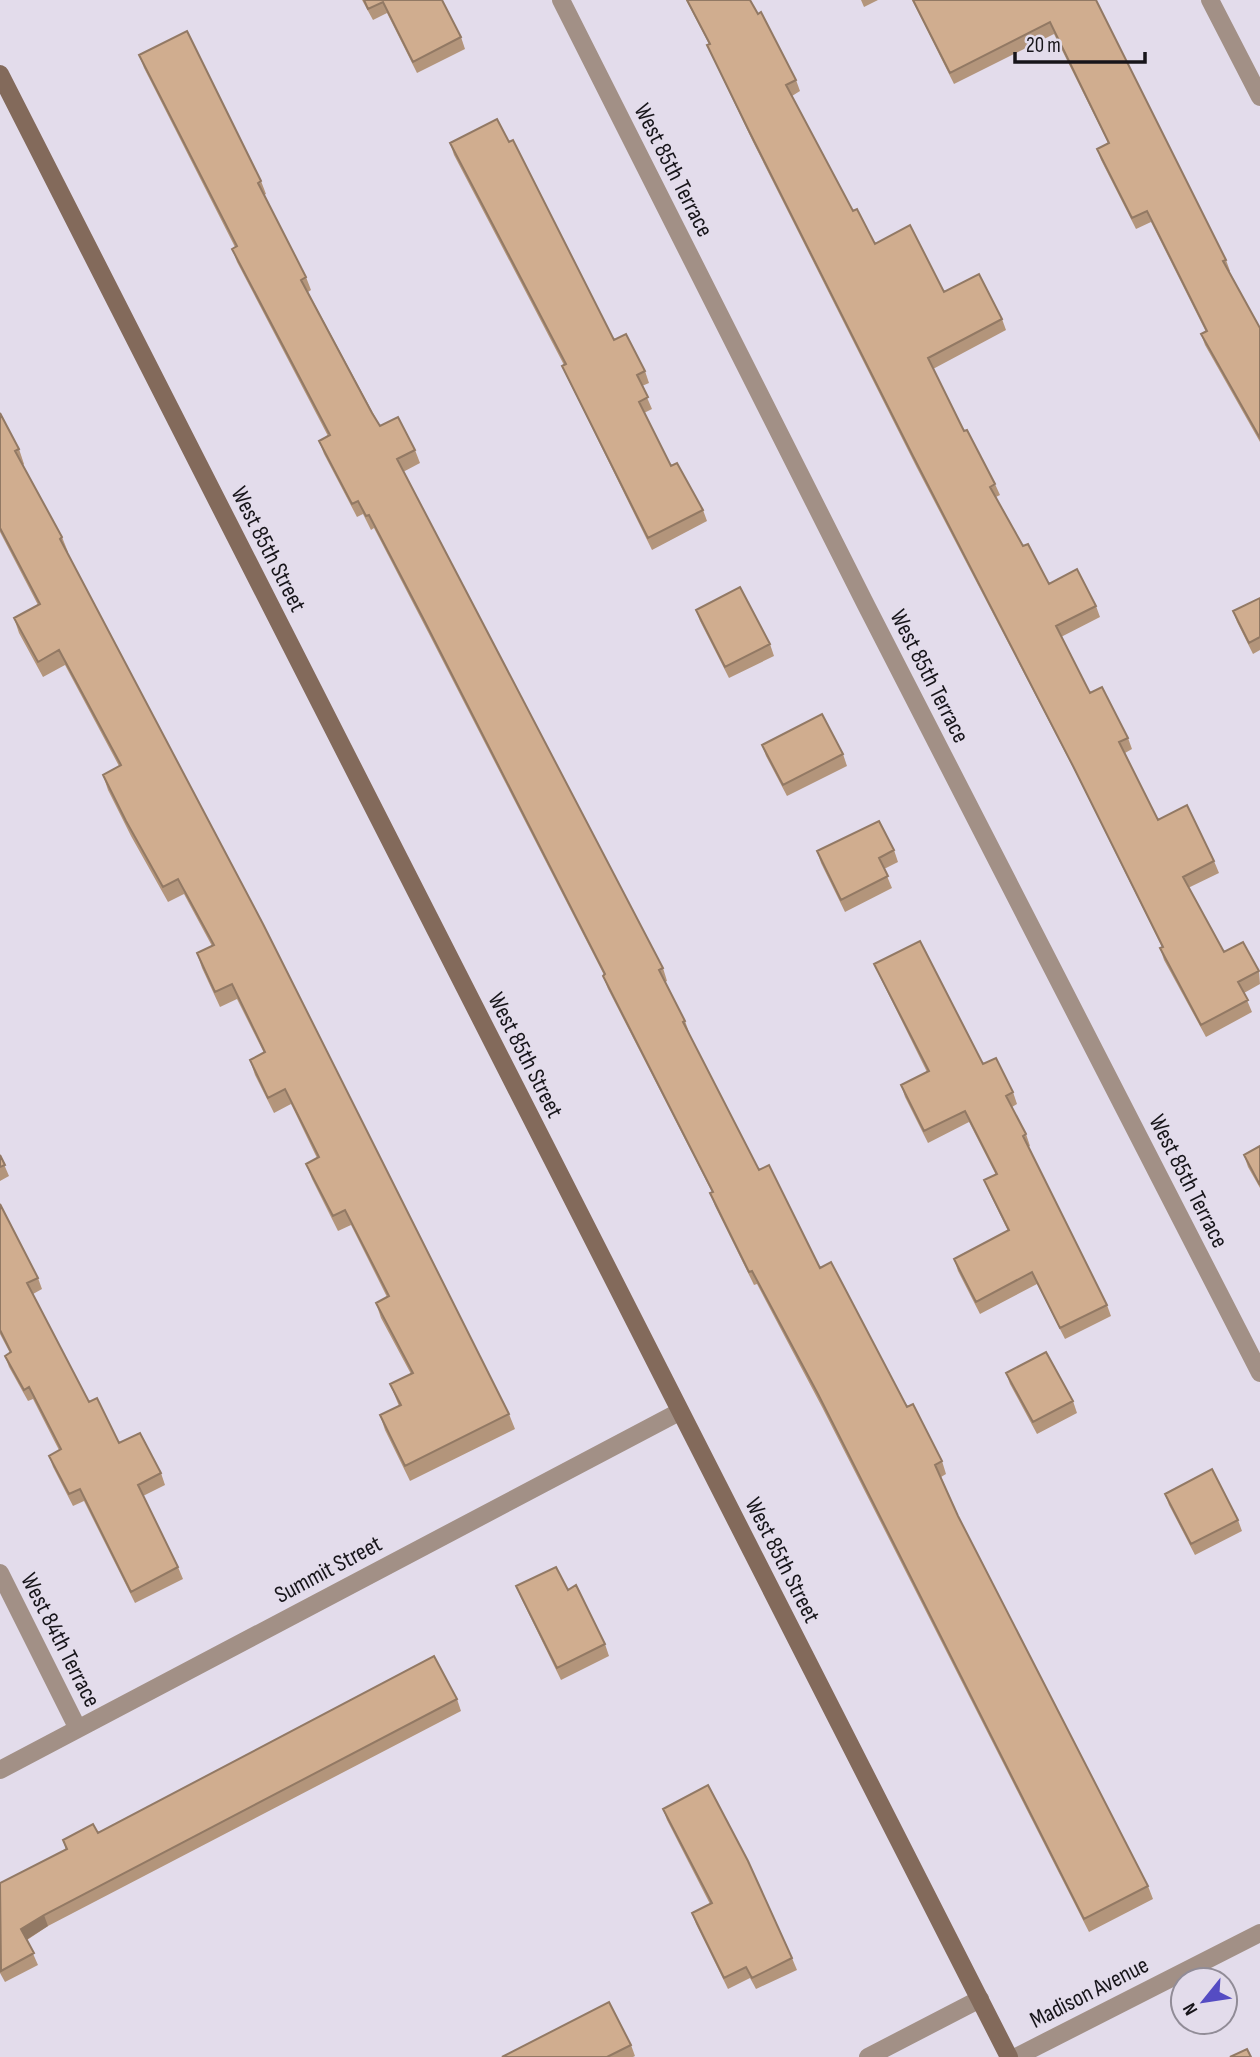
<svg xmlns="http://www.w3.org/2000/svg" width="1260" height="2057" font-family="'Sofia Sans Condensed',sans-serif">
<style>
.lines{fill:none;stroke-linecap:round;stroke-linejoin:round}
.street{stroke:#a29086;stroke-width:18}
.secondary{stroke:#836a5b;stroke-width:18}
.wall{fill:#b3957b}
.shaded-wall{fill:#927964}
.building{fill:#d0ad8f;stroke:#927964;stroke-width:2}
.labels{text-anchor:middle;stroke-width:5;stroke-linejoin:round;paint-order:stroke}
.street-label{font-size:24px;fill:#17151a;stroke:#e3dceb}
</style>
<rect width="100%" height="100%" fill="#e3dceb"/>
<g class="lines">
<!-- street -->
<path class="street" d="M561,0L867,607L1260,1373
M1210,0L1260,97
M0,1573L78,1729
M0,1770L679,1412
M868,2057L980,1999
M1016,2057L1260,1933"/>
<!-- secondary -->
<path class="secondary" d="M0,74L1009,2057"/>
</g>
<!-- wall -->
<path class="wall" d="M362,0H442L461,37L465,49L417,73L387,13L373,20Z
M686,0H750L796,80L800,91L792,96L853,211L875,244L944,292L1002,319L1006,330L933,369L964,431L995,484L1000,495L996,497L1023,546L1049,584L1096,606L1100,617L1061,637L1090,693L1128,738L1132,749L1125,753L1158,820L1214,861L1219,873L1188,888L1224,952L1259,971L1260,984L1244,993L1252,1012L1206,1037L1164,960L1160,948L1162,947L1078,777L917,468L753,142L712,56L707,45L709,44Z
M861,0H878L864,7Z
M912,0H1096L1226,260L1230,271H1229L1260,328V442L1205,345L1201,334L1206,332L1151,222L1136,229L1101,160L1097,149L1108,143L1054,34L954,84Z
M139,55L261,181L266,194L264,195L306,277L311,290L308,292L380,426L415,450L420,463L403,472L663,968L667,981L665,982L685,1021L690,1035H689L759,1170L942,1461L946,1474L941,1477L958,1516L1148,1886L1153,1899L1089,1932L822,1407L757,1284L754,1285L715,1206L710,1193L712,1192L608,989L603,976L604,975L428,632L374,528L371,530L363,514L357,517L324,454L319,441L328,436L237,262L232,249L235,247L144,68Z
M509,142L614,340L645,371L649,383L642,386L652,409L644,413L671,466L703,510L707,521L652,550L567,377L562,366L564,365L454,155L450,143Z
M0,413L19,449L24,464L23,465L62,537L68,552L67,553L509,1414L515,1429L410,1481L385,1430L380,1415L399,1406L390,1384L411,1374L381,1318L376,1303L387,1297L351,1225L338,1231L312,1179L306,1164L317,1158L291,1104L274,1113L255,1075L250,1060L264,1053L237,999L220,1007L202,968L197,953L212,946L184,894L168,902L131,836L108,790L103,775L119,766L65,665L43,677L19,633L14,618L38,605L0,532Z
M1260,598V650L1253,654L1237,622L1233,611Z
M696,610L770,644L774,656L729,678L700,621Z
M762,745L843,754L847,766L787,796L766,756Z
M894,850L898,862L884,869L892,888L845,912L821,863L817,851Z
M874,964L1013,1092L1017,1104L1012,1107L1026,1134L1030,1146L1028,1147L1107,1305L1111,1316L1065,1339L1037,1284L980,1314L958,1271L954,1259L1008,1231L989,1192L984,1180L996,1175L969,1122L928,1143L905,1097L901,1085L927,1072L879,975Z
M1260,1146V1188L1248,1167L1244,1155Z
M0,1155L9,1176L0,1181Z
M0,1204L38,1278L42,1289L33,1294L89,1402L119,1443L161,1473L165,1485L143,1496L178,1567L183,1579L135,1603L84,1501L73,1506L53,1467L49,1456L59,1450L33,1399L28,1401L9,1367L5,1356L10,1353L0,1334Z
M1006,1373L1073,1401L1077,1413L1037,1434L1010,1384Z
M1165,1494L1238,1520L1242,1531L1195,1555L1169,1505Z
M516,1586L568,1590L605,1644L609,1656L561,1680L521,1598Z
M457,1699L461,1711L48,1926L27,1940L38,1965L5,1982L0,1973V1883L66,1850L63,1840L98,1833Z
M663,1809L792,1958L797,1970L756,1989L750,1978L728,1989L696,1924L692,1913L710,1904L667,1820Z
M631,2045L635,2056L633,2057H502Z"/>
<!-- shaded-wall -->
<path class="shaded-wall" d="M44,1915L48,1926L26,1940L21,1929Z"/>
<!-- building -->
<path class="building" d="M364,0H442L461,37L413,62L383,2L368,9Z
M687,0H750L758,14L761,12L796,80L786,85L853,211L857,209L875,244L910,225L944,292L979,274L1002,319L928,358L964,431L967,430L995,484L990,487L1023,546L1028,544L1049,584L1077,569L1096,606L1056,626L1090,693L1102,687L1128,738L1119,742L1158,820L1187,805L1214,861L1183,877L1224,952L1243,942L1259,971L1238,982L1248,1000L1201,1025L1160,948L1163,947L1073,766L913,456L749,131L707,45L710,44Z
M913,0H1096L1226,260L1223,261L1260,328V438L1201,334L1207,331L1147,211L1132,218L1097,149L1109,143L1050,22L950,73Z
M187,31L261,181L258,183L306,277L301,280L372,413L380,426L398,417L415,450L397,459L663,968L659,970L685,1021L683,1022L759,1170L769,1165L820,1268L831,1262L907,1407L913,1404L942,1461L935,1465L958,1516L1148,1886L1084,1919L818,1394L752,1271L749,1272L710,1193L713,1192L603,976L605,974L423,618L369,515L366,516L358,501L352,504L319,441L330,435L232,249L237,246L139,55Z
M497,119L509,142L513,140L614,340L626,334L645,371L637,375L648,397L639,402L671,466L677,463L703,510L648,538L562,366L566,364L450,143Z
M0,413L19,449L15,451L62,537L60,539L263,924L509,1414L405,1466L380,1415L401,1405L390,1384L413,1373L376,1303L389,1296L345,1210L333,1216L306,1164L319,1157L285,1089L268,1098L250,1060L265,1052L232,984L215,992L197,953L214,945L178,879L163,887L126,821L103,775L121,765L59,650L38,662L14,618L40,604L0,528Z
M740,587L770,644L725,667L696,610Z
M1260,598V637L1249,643L1233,611Z
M822,714L843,754L783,785L762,745Z
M879,821L894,850L879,858L888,876L841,900L817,851Z
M920,941L983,1064L996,1058L1013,1092L1006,1096L1026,1134L1023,1136L1107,1305L1060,1328L1032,1272L976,1302L954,1259L1009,1230L984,1180L997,1174L965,1111L924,1131L901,1085L929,1071L874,964Z
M1260,1146V1185L1244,1155Z
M0,1155L5,1165L0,1167Z
M0,1204L38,1278L27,1283L89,1402L97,1398L119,1443L140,1433L161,1473L138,1485L178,1567L131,1592L80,1489L69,1494L49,1456L61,1449L29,1387L24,1390L5,1356L11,1352L0,1330Z
M1046,1352L1073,1401L1033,1422L1006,1373Z
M1212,1469L1238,1520L1191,1544L1165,1494Z
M556,1567L568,1590L576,1585L605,1644L557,1668L516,1586Z
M434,1656L457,1699L44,1915L21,1929L34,1953L1,1971L0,1883L67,1849L63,1840L93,1824L98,1833Z
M708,1785L748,1861L792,1958L752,1978L746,1967L724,1978L692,1913L712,1903L663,1809Z
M609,2002L631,2045L607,2057H502Z
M1247,2049L1251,2057H1230Z"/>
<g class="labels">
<!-- street labels -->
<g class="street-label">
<text transform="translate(674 170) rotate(63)" y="8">West 85th Terrace</text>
<text transform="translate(269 549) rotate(63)" y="8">West 85th Street</text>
<text transform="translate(930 676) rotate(63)" y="8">West 85th Terrace</text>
<text transform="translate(526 1055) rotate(63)" y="8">West 85th Street</text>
<text transform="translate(1189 1181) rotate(63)" y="8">West 85th Terrace</text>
<text transform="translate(783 1560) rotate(63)" y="8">West 85th Street</text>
<text transform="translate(328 1569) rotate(-28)" y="8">Summit Street</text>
<text transform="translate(61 1640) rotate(63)" y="8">West 84th Terrace</text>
<text transform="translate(1089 1992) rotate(-27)" y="8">Madison Avenue</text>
</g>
</g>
<!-- north arrow -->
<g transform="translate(1204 2001) rotate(240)"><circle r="33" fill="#e3dceb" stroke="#918c97" stroke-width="2"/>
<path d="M0-5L12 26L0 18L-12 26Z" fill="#554cc3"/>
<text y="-10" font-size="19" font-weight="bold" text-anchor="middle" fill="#17151a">N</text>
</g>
<!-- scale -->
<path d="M1015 52v10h130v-10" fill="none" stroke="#17151a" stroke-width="3.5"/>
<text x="1026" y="52" font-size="21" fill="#17151a" stroke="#e3dceb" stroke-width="5" paint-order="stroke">20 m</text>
</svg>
